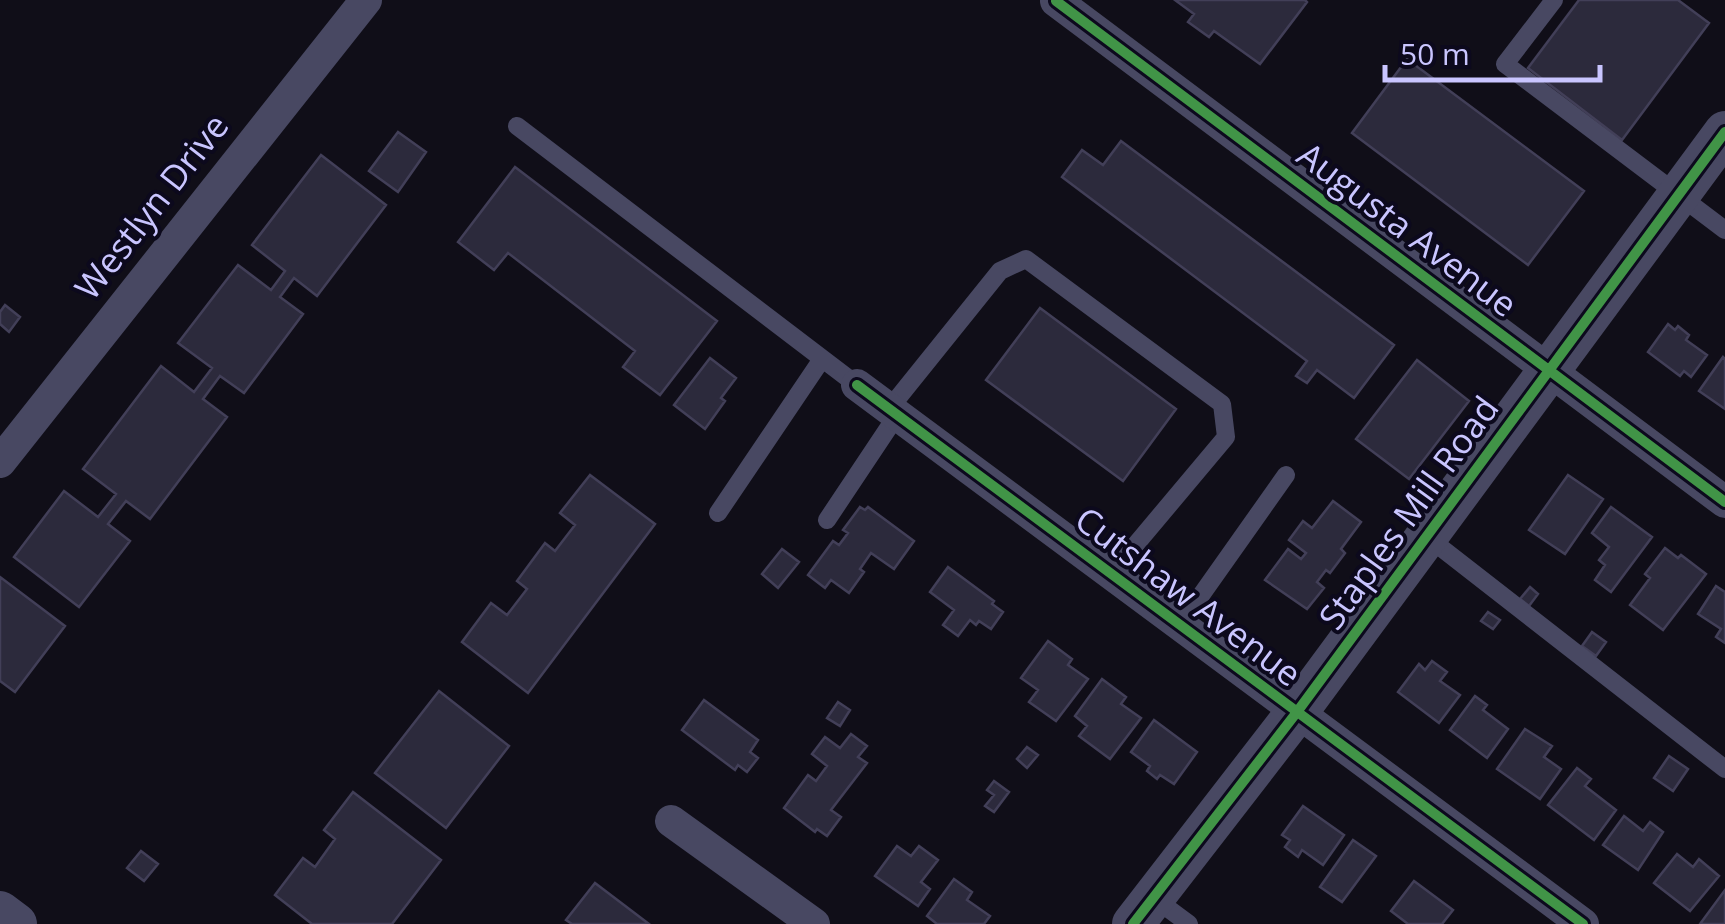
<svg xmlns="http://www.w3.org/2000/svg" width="1725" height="924" font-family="'Open Sans',sans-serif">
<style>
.building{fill:#2c2a3c;stroke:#423f58;stroke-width:2.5}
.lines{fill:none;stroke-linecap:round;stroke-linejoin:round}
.service{stroke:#484862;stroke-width:18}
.minor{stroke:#484862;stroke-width:32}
.tertiary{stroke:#484862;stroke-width:42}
.cycleway-casing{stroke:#0c091d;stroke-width:16}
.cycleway{stroke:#419447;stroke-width:10}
.labels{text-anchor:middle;stroke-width:8;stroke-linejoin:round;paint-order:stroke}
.street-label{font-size:35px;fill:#c9c5ff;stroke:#0c091d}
</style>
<rect width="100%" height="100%" fill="#100e18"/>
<!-- building -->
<path class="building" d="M1175,0H1305L1307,2L1260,64L1214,31L1209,37L1188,22L1194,14Z
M1579,0H1678L1709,23L1622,140L1528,68Z
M1407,59L1584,191L1528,265L1352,133Z
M398,132L426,152L398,192L369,171Z
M1121,141L1394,345L1354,398L1317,370L1307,383L1296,376L1307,361L1062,177L1082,150L1103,165Z
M321,155L386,205L317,296L294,278L280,297L303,314L244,393L220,376L203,399L227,417L150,519L126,501L108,524L130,541L79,607L14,557L64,491L98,517L116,494L83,469L161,366L194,392L212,368L178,343L238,265L271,290L285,271L252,245Z
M515,167L717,321L660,395L623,367L635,351L508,253L494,270L458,242Z
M5,305L20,317L9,332L0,324V312Z
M1040,308L1176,409L1123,481L986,380Z
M1668,324L1675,330L1678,326L1689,335L1686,340L1707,355L1691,377L1684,371L1680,376L1648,352Z
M1723,357L1725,359V409L1699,391Z
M710,358L736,378L721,398L725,401L705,429L674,405Z
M1417,360L1469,401L1409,479L1356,439Z
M590,475L655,524L528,693L462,642L491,603L507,615L527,589L517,581L545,543L555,551L575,525L560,513Z
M1568,475L1603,499L1565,554L1529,530Z
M1333,501L1361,522L1341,549L1345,553L1330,573L1326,570L1317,582L1324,588L1307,609L1265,580L1288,549L1301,559L1306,553L1289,540L1303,521L1312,528Z
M860,507L865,510L868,507L914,541L894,569L871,553L860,569L864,572L849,593L831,580L825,588L808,575L833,541L839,545L848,533L843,530Z
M1611,507L1652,537L1611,592L1595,580L1605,565L1599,560L1609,547L1592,533Z
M1665,548L1678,558L1681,555L1706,574L1663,630L1630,605L1650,578L1645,574Z
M782,549L799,562L778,588L762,574Z
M948,567L994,601L992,604L1003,612L991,629L979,621L976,625L970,620L958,636L943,625L954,610L930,592Z
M0,577L65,626L15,692L0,681Z
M1716,586L1725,592V643L1716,637L1721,629L1698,614Z
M1530,587L1538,594L1529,606L1520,599Z
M1488,612L1500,620L1493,629L1481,621Z
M1592,632L1606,642L1596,656L1582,646Z
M1048,641L1072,659L1068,665L1088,679L1056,721L1029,702L1038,690L1021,678Z
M1432,661L1447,672L1440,681L1460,695L1439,723L1398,692L1419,664L1425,670Z
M1102,679L1126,697L1121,704L1141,718L1110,759L1079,736L1087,726L1075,716Z
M439,691L509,746L446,828L375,773Z
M1475,696L1487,705L1483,710L1508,729L1487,758L1450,730Z
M704,700L758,740L750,752L758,758L747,772L738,765L735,770L682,730Z
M838,702L850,710L840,726L827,718Z
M1154,720L1197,752L1174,784L1160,775L1157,779L1147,771L1150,766L1131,752Z
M1525,729L1552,746L1544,757L1561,769L1540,799L1497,769Z
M851,734L867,746L858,757L867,763L831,810L841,817L827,836L817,829L815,832L784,808L808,775L816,781L827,766L812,754L825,737L840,748Z
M1027,747L1038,755L1027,768L1017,759Z
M1669,756L1688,769L1673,791L1654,778Z
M1577,768L1591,779L1585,786L1616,810L1594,840L1548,805Z
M994,781L1009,792L994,812L985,806L994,795L987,790Z
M353,792L441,860L392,924H312L275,895L303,858L315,867L335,839L324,830Z
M1303,806L1344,835L1323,865L1302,850L1298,857L1285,847L1290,840L1282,835Z
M1624,816L1643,831L1650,822L1663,832L1638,870L1603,845Z
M1353,840L1376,856L1342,902L1320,887Z
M897,846L911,856L919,846L938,860L921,882L930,889L918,906L875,876Z
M141,851L158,864L144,881L127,868Z
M1677,854L1693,867L1699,859L1719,876L1690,911L1654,883Z
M954,879L972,892L967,900L990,916L984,924H937L927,916Z
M1414,881L1453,910L1442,924H1408L1391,911Z
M595,883L649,924H572L566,920Z
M1725,890V924H1700Z"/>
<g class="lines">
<!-- service -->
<path class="service" d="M1554,0L1505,64L1725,230
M517,126L857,385
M889,409L1000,271L1026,259L1222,404L1226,437L1111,574
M718,513L822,359
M827,520L897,415
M1426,536L1725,769
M1180,625L1286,475
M1154,898L1189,924"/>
<!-- minor -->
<path class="minor" d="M1056,1L1725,502
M857,385L1583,924
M0,462L366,0
M671,821L814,924"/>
<!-- tertiary -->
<path class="tertiary" d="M0,912L16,924
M1133,924L1297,712L1725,132"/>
<!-- cycleway casing -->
<g class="cycleway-casing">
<path id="cycleway" d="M1056,1L1725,502
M857,385L1583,924
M1133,924L1297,712L1725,132"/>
</g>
<!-- cycleway -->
<use href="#cycleway" class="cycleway"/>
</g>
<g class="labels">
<!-- street labels -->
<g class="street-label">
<text transform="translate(152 207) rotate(-52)" y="12">Westlyn Drive</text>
<text transform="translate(1407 230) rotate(37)" y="12">Augusta Avenue</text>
<text transform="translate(1409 513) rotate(-54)" y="12">Staples Mill Road</text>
<text transform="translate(1188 597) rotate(37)" y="12">Cutshaw Avenue</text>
</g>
</g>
<!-- scale -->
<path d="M1385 65v15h215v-15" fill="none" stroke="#c9c5ff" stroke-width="5"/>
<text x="1400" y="65" font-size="30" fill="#c9c5ff" stroke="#0c091d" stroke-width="8" paint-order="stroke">50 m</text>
</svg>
